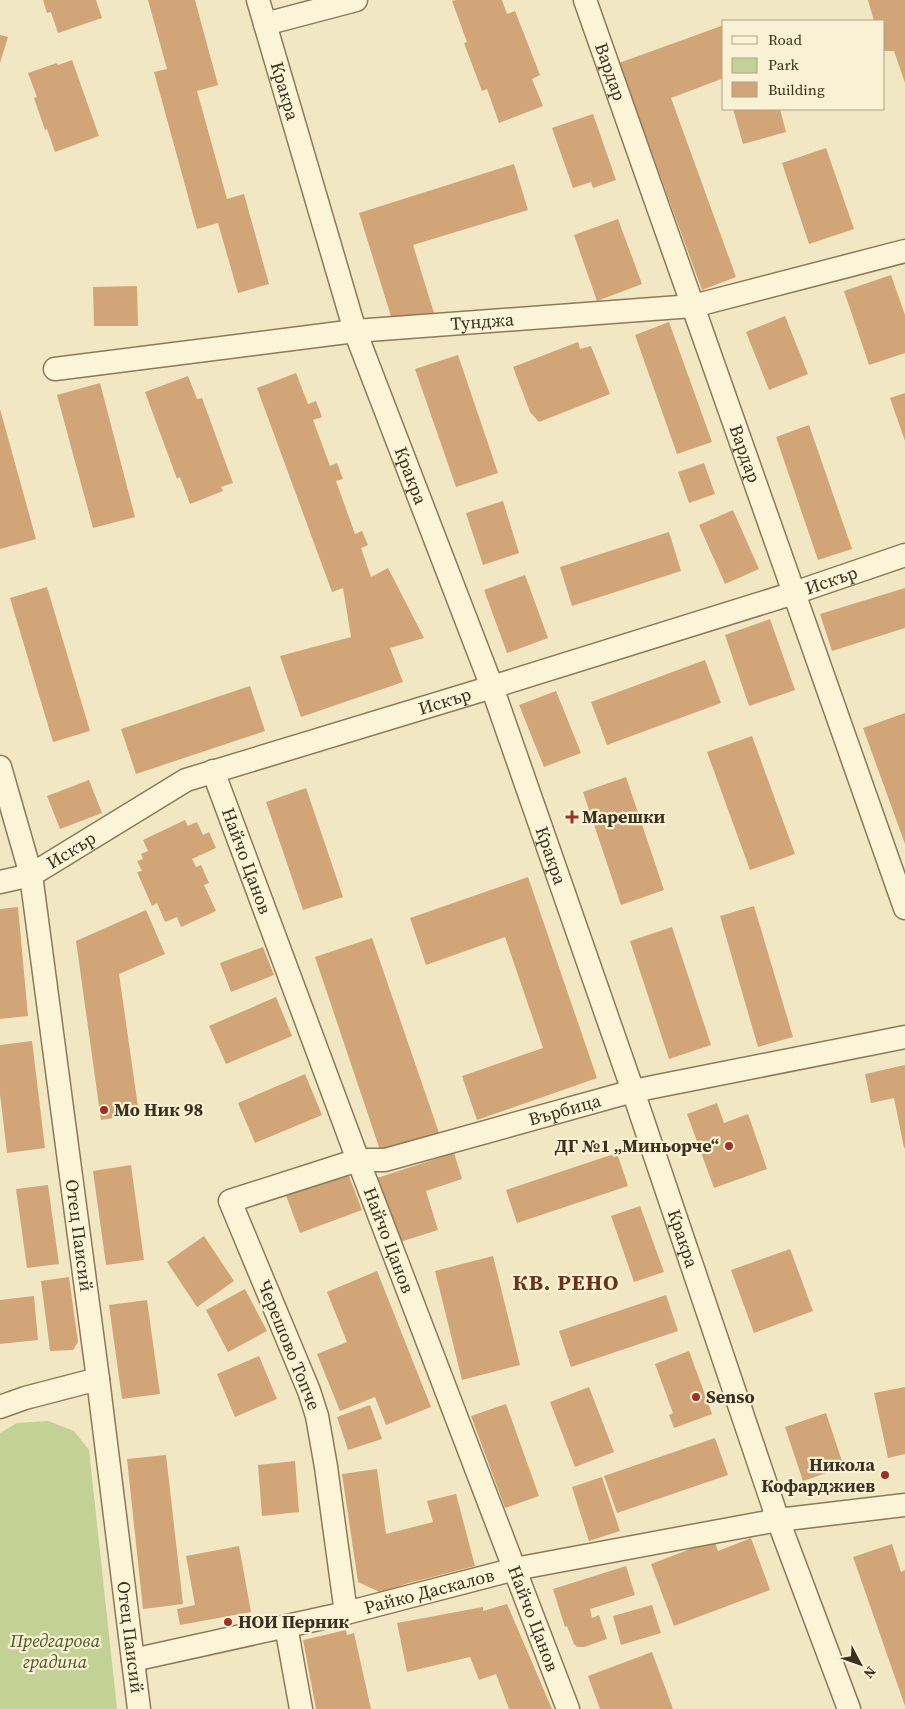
<svg xmlns="http://www.w3.org/2000/svg" width="905" height="1709" font-family="'Source Serif 4',serif">
<style>
.green{fill:#c3d096}
.building{fill:#d1a577}
.lines{fill:none;stroke-linecap:round;stroke-linejoin:round}
.minor-casing{stroke:#8c7958;stroke-width:25}
.minor{stroke:#fbf4d7;stroke-width:22}
.poi-dot{fill:#9f3025;stroke:#f8f1d3;stroke-width:2}
.labels{text-anchor:middle;stroke-width:4.5;stroke-linejoin:round;paint-order:stroke}
.street-label{font-size:18px;fill:#3b2f1d;stroke:#f8f1d3}
.poi-label{font-size:18px;font-weight:bold;fill:#3b2f1d;stroke:#f8f1d3;text-anchor:start}
.park-label{font-size:18px;font-style:italic;fill:#465923;stroke:#f8f1d3}
.district-label{font-size:22px;font-weight:bold;letter-spacing:1px;fill:#6a331a;stroke:#f8f1d3}
</style>
<rect width="100%" height="100%" fill="#f1e8c3"/>
<!-- green -->
<path class="green" d="M48,1421L74,1431L89,1450L117,1709H0V1433L17,1423Z"/>
<!-- building -->
<path class="building" d="M43,0H96L102,18L58,33L51,12L47,13Z
M148,0H195L218,85L197,91L227,199L244,194L269,284L238,293L218,223L197,229L154,72L167,69Z
M456,0H502L507,14L515,11L540,75L532,79L543,106L499,123L487,89L482,91L464,43L467,42L452,1Z
M868,0H905V83L894,51H884V21H874Z
M724,25V78L671,98L736,277L702,290L619,63Z
M0,35L8,37L0,63Z
M72,60L99,136L55,152L47,129L45,130L34,98L37,97L28,73L57,63L58,65Z
M733,109H780L786,132L743,144Z
M593,114L616,180L593,188L591,182L573,188L552,128Z
M826,148L854,229L809,244L782,163Z
M514,164L528,210L413,245L434,313L394,326L359,213Z
M618,219L642,284L597,301L574,235Z
M891,275L905,315V353L869,365L844,291Z
M137,286L138,326H94L93,287Z
M785,316L808,374L769,390L746,332Z
M669,322L712,442L677,454L635,335Z
M578,342L580,349L591,346L610,394L539,422L530,412L513,367Z
M458,355L498,473L456,487L415,369Z
M296,373L308,404L316,401L322,417L313,420L330,466L337,463L343,479L336,481L355,534L362,531L368,545L361,548L371,577L388,568L424,638L390,648L403,682L301,717L280,656L351,637L343,588L332,592L257,388Z
M188,376L197,399L202,398L233,483L221,487L223,491L190,504L180,477L177,479L145,392Z
M100,383L135,517L93,528L57,395Z
M905,393V441L890,398Z
M0,409L36,539L0,549Z
M809,425L852,549L818,560L776,437Z
M704,463L715,494L689,503L678,472Z
M503,501L519,553L483,565L466,513Z
M733,510L759,569L725,584L699,525Z
M669,532L681,571L572,606L560,567Z
M525,575L548,638L507,653L484,590Z
M47,587L90,731L53,742L10,598Z
M905,588V628L832,651L820,614Z
M770,619L795,690L749,706L725,635Z
M705,660L721,703L607,745L591,702Z
M250,686L265,731L136,774L121,729Z
M556,691L581,753L544,767L519,705Z
M905,713V844L863,728Z
M752,736L795,854L750,870L707,752Z
M626,777L664,890L621,905L583,792Z
M89,780L102,813L60,829L47,796Z
M306,788L343,897L303,910L266,802Z
M185,820L188,826L197,822L203,835L209,832L216,848L192,859L196,867L201,865L209,883L204,885L216,911L181,927L177,917L165,922L157,903L152,906L137,872L142,871L137,861L143,859L141,854L148,851L143,840Z
M528,877L597,1078L477,1120L462,1076L543,1048L505,937L426,965L410,918Z
M754,906L793,1037L758,1047L720,916Z
M18,907L28,1016L0,1019V909Z
M146,910L165,954L119,974L139,1114L101,1120L76,941Z
M672,927L711,1045L669,1059L630,941Z
M372,938L439,1133L381,1153L315,957Z
M263,947L274,975L231,992L220,963Z
M276,997L292,1036L226,1064L209,1026Z
M32,1041L45,1148L7,1153L0,1094V1045Z
M905,1065V1148H904L894,1098L871,1103L865,1074Z
M305,1074L322,1115L255,1143L238,1103Z
M717,1103L724,1123L748,1114L767,1169L714,1188L687,1114Z
M454,1153L462,1179L426,1191L438,1230L397,1243L377,1178Z
M617,1153L628,1186L517,1223L506,1190Z
M131,1165L144,1260L106,1265L93,1171Z
M347,1171L362,1210L300,1233L285,1193Z
M48,1185L59,1264L27,1268L16,1189Z
M640,1206L664,1272L634,1282L611,1216Z
M204,1236L234,1281L197,1307L167,1262Z
M790,1249L813,1311L754,1333L731,1270Z
M493,1256L520,1365L462,1380L435,1271Z
M377,1271L431,1407L386,1425L375,1397L340,1411L317,1354L347,1342L327,1292Z
M69,1277L78,1342L73,1350L50,1351L41,1281Z
M245,1289L267,1331L228,1352L206,1310Z
M666,1295L678,1331L571,1367L559,1331Z
M34,1296L38,1340L0,1344V1300Z
M147,1300L160,1394L122,1399L109,1305Z
M689,1351L712,1414L674,1428L669,1415L673,1413L655,1364Z
M259,1356L277,1399L235,1417L217,1374Z
M589,1387L614,1452L575,1467L550,1402Z
M905,1387V1454L888,1458L874,1393Z
M506,1404L539,1496L505,1508L471,1416Z
M370,1405L382,1439L348,1450L337,1417Z
M826,1413L844,1467L803,1481L785,1427Z
M715,1438L728,1475L617,1513L604,1476Z
M166,1455L183,1604L143,1609L127,1459Z
M295,1461L299,1512L262,1516L258,1465Z
M377,1469L386,1534L433,1522L427,1501L456,1494L475,1566L405,1584L382,1593L358,1582L342,1474Z
M602,1477L620,1531L589,1541L572,1487Z
M751,1538L770,1590L674,1626L651,1564L714,1540L718,1551Z
M892,1544L901,1572L905,1570V1706L853,1557Z
M239,1546L251,1612L180,1625L177,1609L195,1605L186,1556Z
M626,1566L635,1595L590,1609L592,1618L599,1615L607,1639L584,1647H577L574,1644L567,1626L565,1627L553,1589Z
M507,1604L552,1709H509L496,1674L479,1680L470,1657L407,1672L397,1623L483,1607V1611Z
M652,1605L661,1633L621,1645L613,1616Z
M346,1630L347,1635L354,1633L371,1709H316L303,1640Z
M652,1652L673,1709H600L588,1676Z"/>
<g class="lines">
<!-- minor casing -->
<g class="minor-casing">
<g id="minor">
<path id="s1" d="M258,0L355,331L492,687L633,1091L778,1520L849,1709"/>
<path id="s2" d="M585,0L905,908"/>
<path d="M265,24L356,0"/>
<path id="s3" d="M55,369L355,331L693,306L905,251"/>
<path id="s4" d="M0,767L31,875L98,1379L139,1709"/>
<path id="s5" d="M213,771L358,1160L568,1709"/>
<path id="s6" d="M0,882L31,875L186,780L492,687L794,593L905,555"/>
<path d="M0,1407L25,1398L98,1379"/>
<path id="s7" d="M346,1613L326,1467L317,1416L309,1391L230,1201L358,1160H385L633,1091L905,1037"/>
<path d="M286,1626L301,1709"/>
<path id="s8" d="M133,1660L346,1613L515,1569L778,1520L905,1505"/>
</g>
</g>
<!-- minor -->
<use href="#minor" class="minor"/>
</g>
<!-- markers -->
<g class="poi-dot">
<path d="M569.5 809.5h5v5h5v5h-5v5h-5v-5h-5v-5h5z"/>
<circle cx="104" cy="1110" r="5"/>
<circle cx="729" cy="1146" r="5"/>
<circle cx="696" cy="1397" r="5"/>
<circle cx="885" cy="1475" r="5"/>
<circle cx="228" cy="1622" r="5"/>
</g>
<g class="labels">
<!-- street labels -->
<g class="street-label">
<text dy="6" stroke="none"><textPath href="#s2" startOffset="76">Вардар</textPath></text>
<text dy="6" stroke="none"><textPath href="#s1" startOffset="95">Кракра</textPath></text>
<text dy="6" stroke="none"><textPath href="#s3" startOffset="430">Тунджа</textPath></text>
<text dy="6" stroke="none"><textPath href="#s2" startOffset="481">Вардар</textPath></text>
<text dy="6" stroke="none"><textPath href="#s1" startOffset="500">Кракра</textPath></text>
<text dy="6" stroke="none"><textPath href="#s6" startOffset="889">Искър</textPath></text>
<text dy="6" stroke="none"><textPath href="#s6" startOffset="484">Искър</textPath></text>
<text dy="6" stroke="none"><textPath href="#s6" startOffset="79">Искър</textPath></text>
<text dy="6" stroke="none"><textPath href="#s1" startOffset="905">Кракра</textPath></text>
<text dy="6" stroke="none"><textPath href="#s5" startOffset="96">Найчо Цанов</textPath></text>
<text dy="6" stroke="none"><textPath href="#s7" startOffset="779">Върбица</textPath></text>
<text dy="6" stroke="none"><textPath href="#s4" startOffset="476">Отец Паисий</textPath></text>
<text dy="6" stroke="none"><textPath href="#s1" startOffset="1310">Кракра</textPath></text>
<text dy="6" stroke="none"><textPath href="#s5" startOffset="501">Найчо Цанов</textPath></text>
<text transform="translate(289 1345) rotate(68)" y="6">Черешово Топче</text>
<text dy="6" stroke="none"><textPath href="#s8" startOffset="304">Райко Даскалов</textPath></text>
<text dy="6" stroke="none"><textPath href="#s5" startOffset="906">Найчо Цанов</textPath></text>
<text dy="6" stroke="none"><textPath href="#s4" startOffset="881">Отец Паисий</textPath></text>
</g>
<!-- poi labels -->
<g class="poi-label">
<text x="582" y="823">Марешки</text>
<text x="114" y="1116">Мо Ник 98</text>
<text x="719" y="1152" text-anchor="end">ДГ №1 „Миньорче“</text>
<text x="706" y="1403">Senso</text>
<text x="875" y="1471" text-anchor="end">Никола<tspan x="875" dy="21">Кофарджиев</tspan></text>
<text x="238" y="1628">НОИ Перник</text>
</g>
<!-- park labels -->
<g class="park-label">
<text x="55" y="1647">Предгарова<tspan x="55" dy="21">градина</tspan></text>
</g>
<!-- district labels -->
<g class="district-label">
<text x="566" y="1290">КВ. РЕНО</text>
</g>
</g>
<!-- legend -->
<rect x="722" y="20" width="162" height="90" fill="#f8f1d3" stroke="#aca38a"/>
<rect x="732" y="36" width="25" height="8" fill="#fbf4d7" stroke="#aca38a"/>
<text x="768" y="45" font-size="15" fill="#3b2f1d">Road</text>
<rect x="732" y="58" width="25" height="15" fill="#c3d096" stroke="#aca38a"/>
<text x="768" y="70" font-size="15" fill="#3b2f1d">Park</text>
<rect x="732" y="82" width="25" height="15" fill="#d1a577" stroke="#aca38a"/>
<text x="768" y="95" font-size="15" fill="#3b2f1d">Building</text>
<!-- north arrow -->
<g transform="translate(860 1664) rotate(131)" stroke="#f8f1d3" stroke-width="4" paint-order="stroke">
<path d="M0-4L9 19L0 12L-9 19Z" fill="#3b2f1d"/>
<text y="-8" font-size="14" font-weight="bold" text-anchor="middle" fill="#3b2f1d">N</text>
</g>
</svg>
